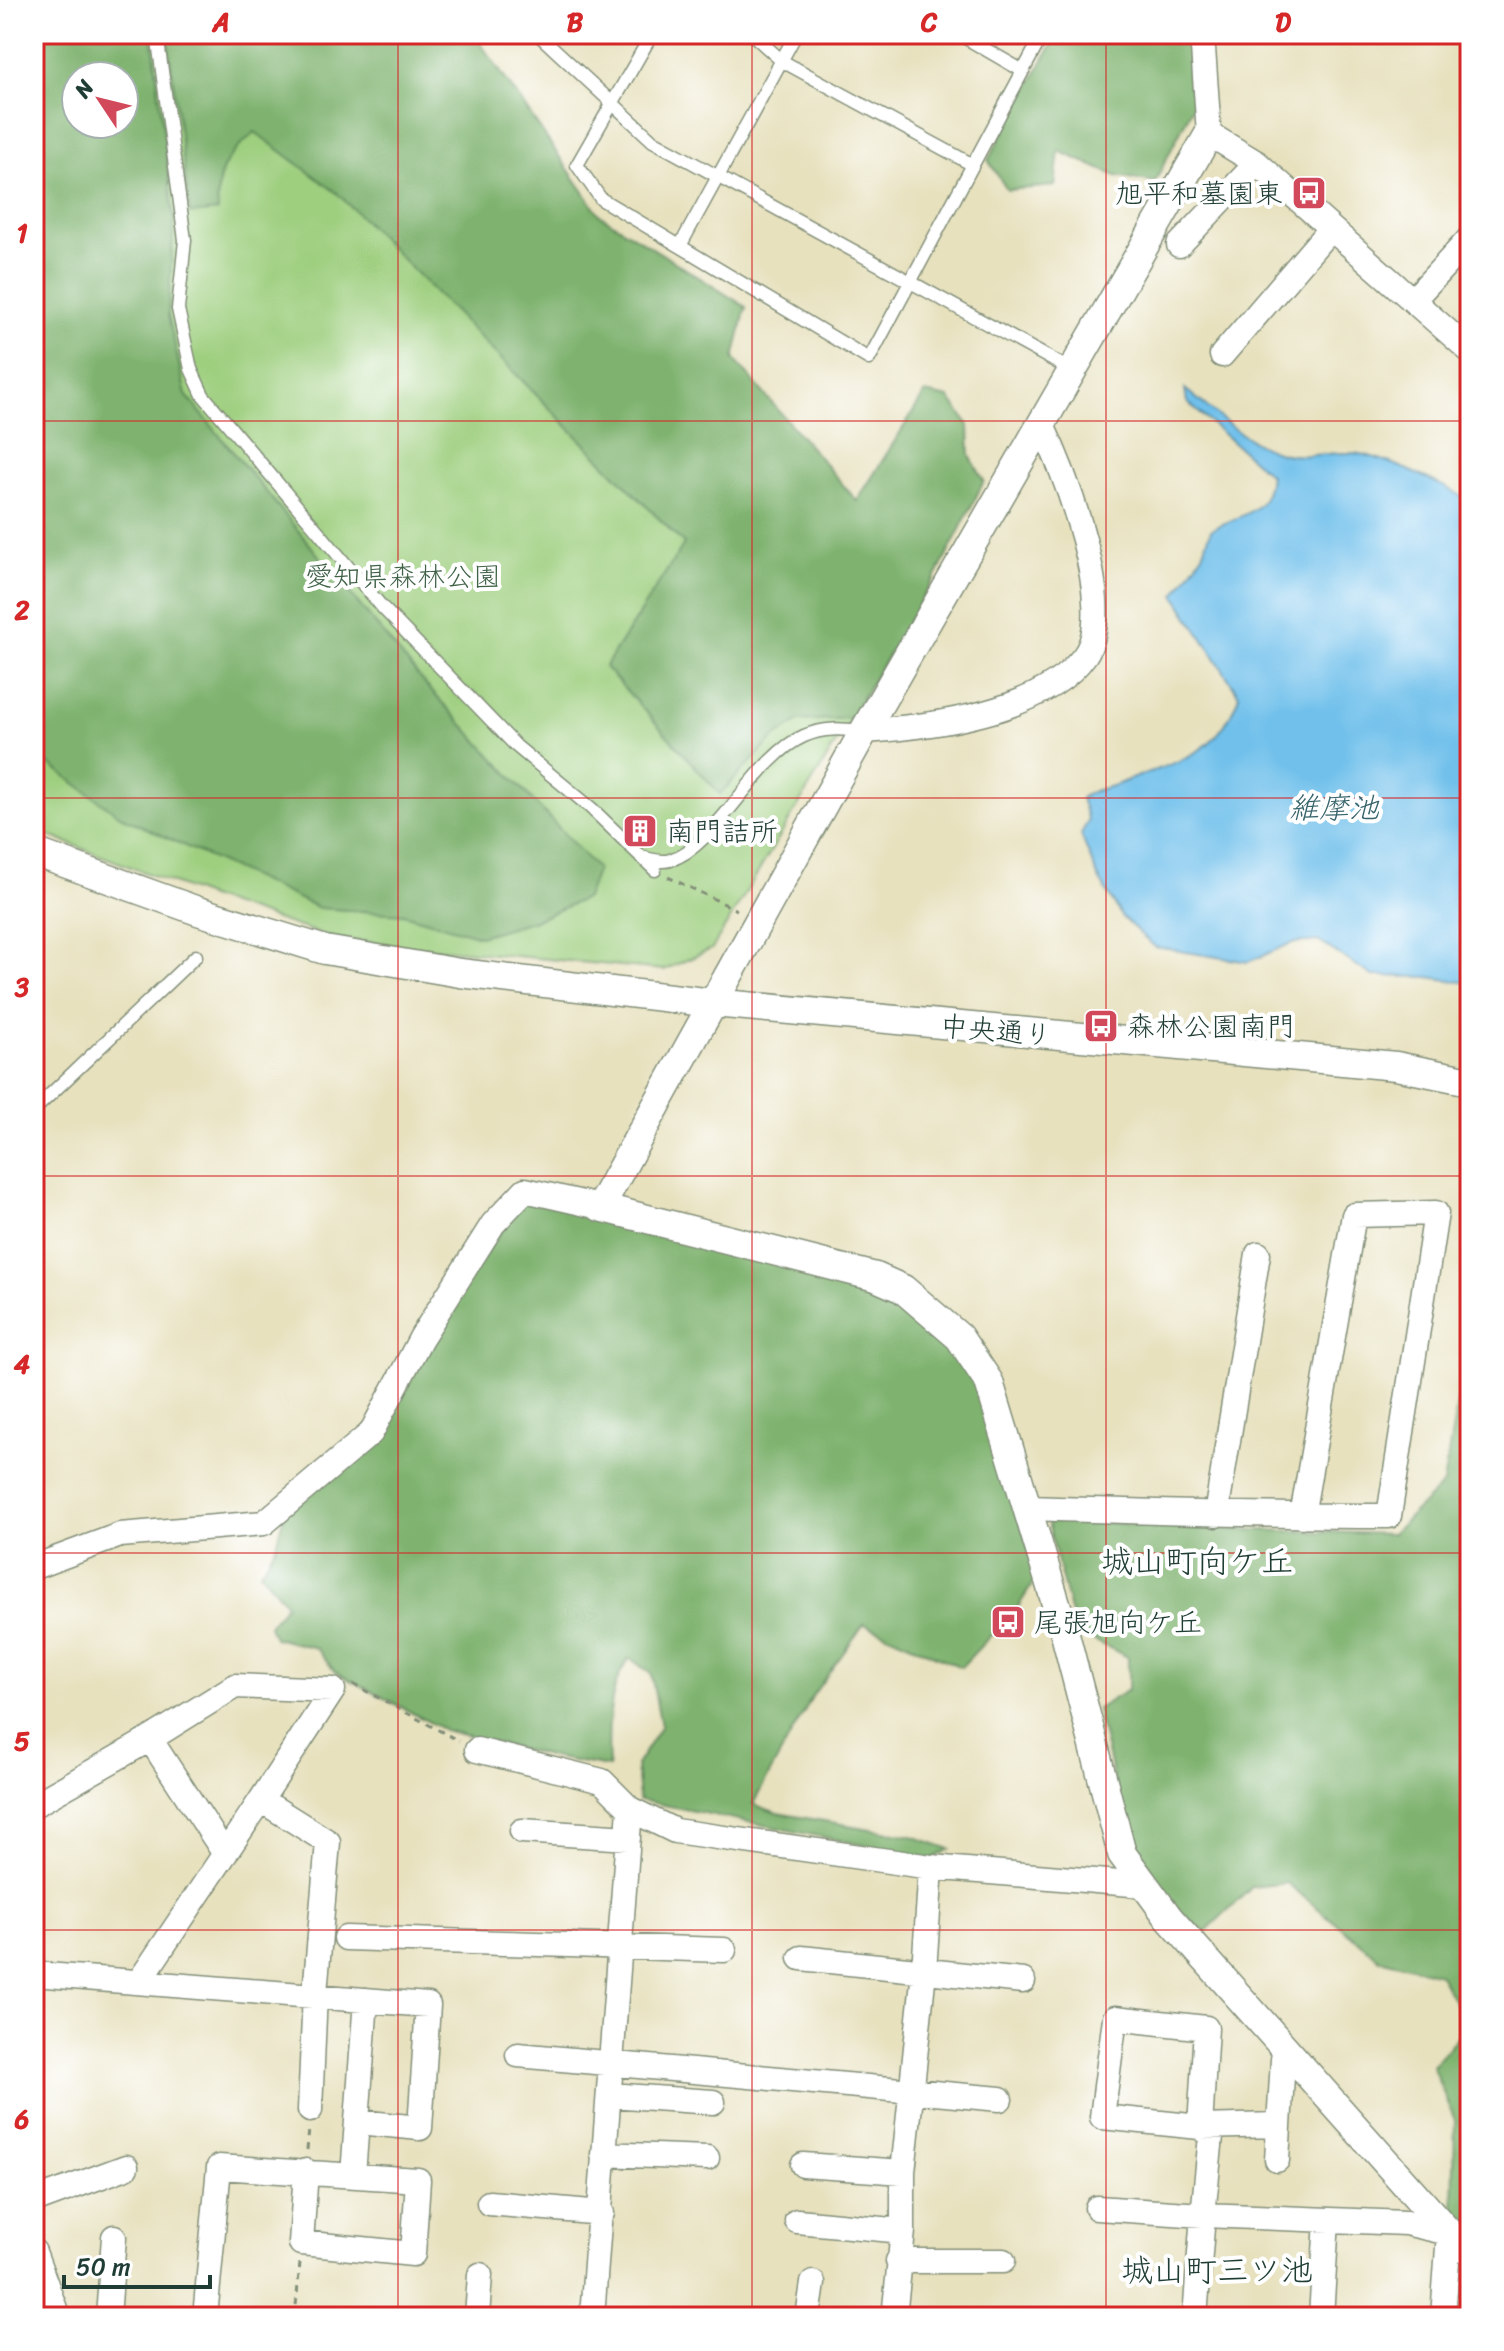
<svg xmlns="http://www.w3.org/2000/svg" width="1504" height="2351" font-family="Sriracha,'Klee One',sans-serif">
<style>
.green{fill:#9ecf7f;stroke:#5e865a;stroke-width:2;fill-rule:evenodd}
.forest{fill:#7eb26e;stroke:#4e7851;stroke-width:2;fill-rule:evenodd}
.water{fill:#70c0eb;stroke:#487e90;stroke-width:2}
.building{fill:#daaed9}
.lines{fill:none;stroke-linecap:round;stroke-linejoin:round}
.service-casing{stroke:#838f79;stroke-width:15}
.minor-casing{stroke:#838f79;stroke-width:27}
.tertiary-casing{stroke:#838f79;stroke-width:31}
.path{stroke:#838f79;stroke-width:3;stroke-dasharray:6 6;stroke-linecap:butt}
.service{stroke:#fff;stroke-width:12}
.minor{stroke:#fff;stroke-width:24}
.tertiary{stroke:#fff;stroke-width:28}
.grid{fill:none;stroke:#d62828;stroke-width:2;stroke-opacity:0.55}
.labels{text-anchor:middle;stroke-width:8;stroke-linejoin:round;paint-order:stroke}
.poi-label{font-size:28px;fill:#1f3d34;stroke:#fff;text-anchor:start}
.park-label{font-size:28px;fill:#3f6247;stroke:#fff}
.street-label{font-size:28px;fill:#1f3d34;stroke:#fff}
.water-label{font-size:30px;font-style:italic;fill:#37646b;stroke:#fff}
.quarter-label{font-size:32px;fill:#1f3d34;stroke:#fff}
.neatline{fill:none;stroke:#d62828;stroke-width:3}
.grid-label{font-size:26px;text-anchor:middle;font-weight:bold;fill:#d62828}
</style>
<rect width="100%" height="100%" fill="#fff"/>
<filter id="ink" filterUnits="userSpaceOnUse"><feTurbulence type="fractalNoise" baseFrequency=".0125" numOctaves="2"/><feDisplacementMap in="SourceGraphic" scale="16" xChannelSelector="R" yChannelSelector="G"/><feConvolveMatrix kernelMatrix="1 2 1 2 8 2 1 2 1" color-interpolation-filters="sRGB"/></filter>
<filter id="wash" filterUnits="userSpaceOnUse"><feTurbulence type="fractalNoise" baseFrequency=".006" numOctaves="4" result="noise"/><feDisplacementMap in="SourceGraphic" scale="32" xChannelSelector="R" yChannelSelector="G"/><feGaussianBlur stdDeviation="1.8" result="paint"/><feColorMatrix in="noise" values="0 0 0 0 0 0 0 0 0 0 0 0 0 0 0 0 0 1.4 0 .05"/><feComposite in="paint" operator="in"/></filter>
<g filter="url(#wash)">
<rect width="100%" height="100%" fill="#e7e1be"/>
<!-- green -->
<path class="green" d="M34,34H431L839,566L938,573L712,949L664,970L336,939L212,898L34,830ZM76,76H124V124H76Z"/>
<!-- forest -->
<path class="forest" d="M34,34H152L174,220L168,315L186,395L424,683L597,869L586,898L538,919L480,936L403,914L319,908L120,816L34,753ZM76,76H124V124H76Z
M167,34H474L600,215L746,307L734,359L857,501L925,393L949,398L969,425L970,456L984,481L938,573L850,718L799,721L773,739L720,794L605,667L684,544L337,193L255,132C225,158 215,171 218,211L190,214Z
M1058,34H1186L1196,100L1155,182L1116,176L1059,151L1055,186L1007,190L988,160Z
M527,1194L875,1279L953,1341L979,1385L1037,1577L1018,1607L961,1667L864,1624L813,1695L753,1804L777,1813L912,1836L950,1849L932,1859L639,1800L636,1765L661,1726L651,1674L630,1658C607,1684 607,1733 609,1767L556,1758L444,1730L335,1672L316,1648L274,1638L269,1626L286,1604L260,1572L275,1548L285,1511L374,1434L425,1339Z
M1470,1330V2223L1453,2207L1455,2120L1432,2066L1468,2026L1439,1974L1380,1959L1287,1883L1252,1887L1205,1932L1160,1896L1130,1849L1097,1709L1128,1690V1657L1075,1631L1047,1519L1188,1528L1392,1534L1443,1484Z"/>
<!-- water -->
<path class="water" d="M1185,389C1212,410 1244,442 1277,452C1302,460 1325,452 1350,453C1377,453 1446,486 1470,501V983L1428,977L1373,976L1318,941L1292,943L1248,962L1155,947L1122,917L1097,875L1081,835L1088,820L1081,798C1094,788 1106,789 1121,783C1176,760 1218,758 1239,695L1175,595L1203,554L1211,530C1242,512 1266,517 1270,475L1187,402Z"/>
<g id="blocks">
<!-- building -->
<path class="building" d="M638,815L656,832L643,846L625,828Z"/>
</g>
</g>
<g filter="url(#ink)">
<use href="#blocks" fill-opacity="0" stroke="#838f79" stroke-width="2"/>
<g class="lines">
<!-- service casing -->
<g class="service-casing">
<path id="service" d="M157,34L185,240L178,309L191,369L203,395L382,607L516,746L591,808L655,870
M538,34L653,141L1073,371
M652,34L577,165L601,199L869,359L1023,71L959,34
M752,34L782,61L973,165
M1023,71L1043,34
M680,246L796,34
M641,857C650,859 662,863 670,860C716,847 755,757 804,736C824,727 843,729 864,731
M34,1110L196,956"/>
</g>
<!-- minor casing -->
<g class="minor-casing">
<path id="minor" d="M1202,34L1209,134L1257,163L1470,351
M1179,245L1257,163
M1414,299L1470,238
M1222,355L1330,229
M864,731C929,727 1044,713 1085,655C1118,608 1064,472 1042,425
M1029,1508C1149,1512 1269,1516 1389,1516L1436,1213L1354,1215L1302,1516
M1216,1515L1258,1254
M34,1567L120,1535L264,1523L371,1433L421,1338L493,1224L525,1190L600,1207
M477,1750L602,1781L630,1809L675,1831L931,1867
M34,1805L150,1739
M522,1831L628,1838
M225,1854L150,1739L235,1686L333,1690L261,1800
M346,1938L724,1950
M801,1958L1023,1981
M34,1974L428,2005L420,2128L358,2122
M139,1982L261,1800L328,1842L315,1993L310,2110
M518,2055L1000,2099
M609,2095L713,2102
M603,2154L707,2158
M1277,2160L1283,2059L1292,2055
M803,2165L903,2172
M353,2175L366,2000
M34,2201L126,2167
M489,2203L602,2213
M1097,2208L1203,2215L1211,2136L1200,2127L1206,2028L1115,2018L1102,2117L1200,2127L1277,2125
M797,2221L903,2231
M34,2252L58,2317
M898,2261H1003
M108,2317L114,2237
M205,2317L219,2167L418,2180L413,2254L301,2243L306,2171
M477,2317L480,2275
M592,2317L630,1809
M808,2317L813,2283
M894,2317L903,2231V2172L924,1971L931,1867L1143,1885
M1195,2317L1203,2215L1406,2223L1449,2233L1443,2317
M1321,2317L1327,2220"/>
</g>
<!-- tertiary casing -->
<g class="tertiary-casing">
<path id="tertiary" d="M1209,134L864,731L600,1207L876,1277L903,1289L959,1337L989,1382L1064,1630L1122,1854L1169,1918L1449,2233L1470,2251
M34,852L198,911L325,950L460,973L713,1003L1396,1066L1470,1081"/>
</g>
<!-- path -->
<path class="path" d="M668,877L737,910
M353,1684L459,1741
M307,2150L309,2129
M295,2317L300,2263"/>
<!-- service -->
<use href="#service" class="service"/>
<!-- minor -->
<use href="#minor" class="minor"/>
<!-- tertiary -->
<use href="#tertiary" class="tertiary"/>
</g>
</g>
<!-- grid -->
<path class="grid" d="M398,34V2317M752,34V2317M1106,34V2317M34,421H1470M34,798H1470M34,1176H1470M34,1553H1470M34,1930H1470"/>
<!-- icons -->
<defs>
<g id="bus-square" transform="scale(1.8)"><rect x="-9" y="-9" width="18" height="18" rx="4" fill="#d1495b" stroke="#fff"/><path d="M-5-6H5V4H4V6H2V4H-2V6H-4V4H-5ZM-3.5-4V0h7V-4ZM-3.5 1.2v1.5H-2V1.2ZM2 1.2v1.5H3.5V1.2Z" fill="#fff"/></g>
<g id="building-square" transform="scale(1.8)"><rect x="-9" y="-9" width="18" height="18" rx="4" fill="#d1495b" stroke="#fff"/><path d="M-4-6H4V6H1V3H-1V6H-4ZM-2.5-4.3h1.7v1.8h-1.7ZM.8-4.3h1.7v1.8H.8ZM-2.5-1h1.7V.8h-1.7ZM.8-1h1.7V.8H.8Z" fill="#fff"/></g>
</defs>
<g fill-rule="evenodd">
<use href="#bus-square" x="1309" y="193"/>
<use href="#building-square" x="640" y="831"/>
<use href="#bus-square" x="1101" y="1026"/>
<use href="#bus-square" x="1008" y="1622"/>
</g>
<g class="labels">
<!-- poi labels -->
<g class="poi-label">
<text x="1283" y="203" text-anchor="end">旭平和墓園東</text>
<text x="666" y="841">南門詰所</text>
<text x="1127" y="1036">森林公園南門</text>
<text x="1034" y="1632">尾張旭向ケ丘</text>
</g>
<!-- park labels -->
<g class="park-label">
<text x="403" y="586">愛知県森林公園</text>
</g>
<!-- street labels -->
<g class="street-label">
<text transform="translate(996 1030) rotate(5)" y="10">中央通り</text>
</g>
<!-- water labels -->
<g class="water-label">
<text x="1334" y="818">維摩池</text>
</g>
<!-- quarter labels -->
<g class="quarter-label">
<text x="1197" y="1572">城山町向ケ丘</text>
<text x="1217" y="2281">城山町三ツ池</text>
</g>
</g>
<!-- margin -->
<rect width="1504" height="2351" fill="none" stroke="#fff" stroke-width="88"/>
<!-- north arrow -->
<g transform="translate(100 100) rotate(305)"><circle r="38" fill="#ffffff" stroke="#a5b1ae" stroke-width="2"/>
<path d="M0-6L14 30L0 20L-14 30Z" fill="#d1495b"/>
<text y="-12" font-size="22" font-weight="bold" text-anchor="middle" fill="#1f3d34">N</text>
</g>
<!-- scale -->
<path d="M64 2275v12h146v-12" fill="none" stroke="#1f3d34" stroke-width="4"/>
<text x="76" y="2275" font-size="24" fill="#1f3d34" stroke="#ffffff" stroke-width="6" paint-order="stroke">50 m</text>
<rect x="44" y="44" width="1416" height="2263" class="neatline"/>
<g class="grid-label">
<text x="221" y="31">A</text>
<text x="575" y="31">B</text>
<text x="929" y="31">C</text>
<text x="1283" y="31">D</text>
<text x="22" y="242">1</text>
<text x="22" y="619">2</text>
<text x="22" y="996">3</text>
<text x="22" y="1373">4</text>
<text x="22" y="1750">5</text>
<text x="22" y="2128">6</text>
</g>
</svg>
